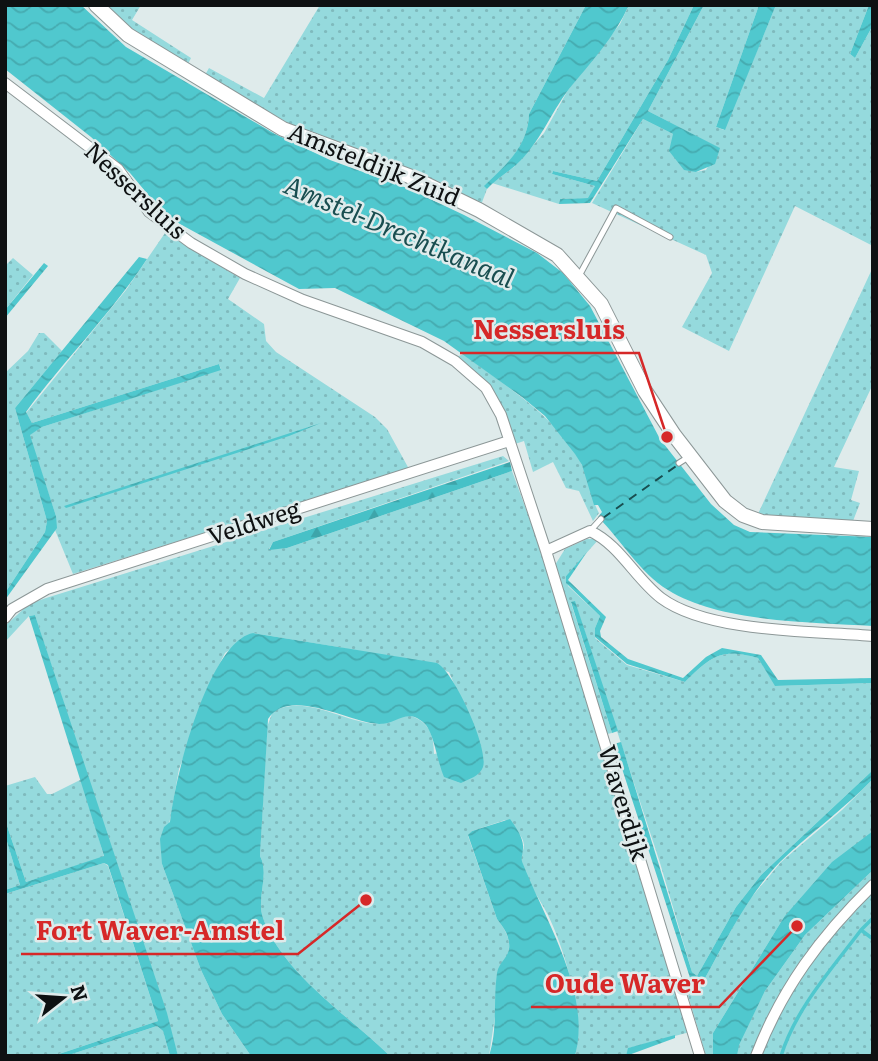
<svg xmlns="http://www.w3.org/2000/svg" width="878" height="1061" font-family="Literata,serif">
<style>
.grass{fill:url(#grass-dots)}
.forest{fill:url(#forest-firs)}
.water{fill:url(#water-waves)}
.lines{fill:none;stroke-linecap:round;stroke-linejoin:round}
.stream{stroke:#50c8ce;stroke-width:3.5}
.ferry{stroke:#194e50;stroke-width:2;stroke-dasharray:9 7;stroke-linecap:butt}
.lane-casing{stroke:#8c9797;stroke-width:7}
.street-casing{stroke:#8c9797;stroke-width:12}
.secondary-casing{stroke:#8c9797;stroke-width:16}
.lane{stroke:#fff;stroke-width:5}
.street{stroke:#fff;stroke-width:10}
.secondary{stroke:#fff;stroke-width:14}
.labels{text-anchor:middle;stroke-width:5;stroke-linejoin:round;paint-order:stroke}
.street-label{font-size:24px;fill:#0e1112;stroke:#dfebeb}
.water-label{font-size:26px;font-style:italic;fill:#194e50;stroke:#dfebeb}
.leader{fill:none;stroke:#d62828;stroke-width:2.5}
.callout-dot{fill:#d62828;stroke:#dfebeb;stroke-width:2.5}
.callout-label{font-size:26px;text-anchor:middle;font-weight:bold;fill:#d62828;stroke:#dfebeb;stroke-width:5;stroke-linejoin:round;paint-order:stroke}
</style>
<defs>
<pattern id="grass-dots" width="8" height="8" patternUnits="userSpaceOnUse" patternTransform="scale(1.75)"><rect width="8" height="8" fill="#95dadd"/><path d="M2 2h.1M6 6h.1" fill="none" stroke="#7fbabd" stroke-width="1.8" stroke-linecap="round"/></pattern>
<pattern id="forest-firs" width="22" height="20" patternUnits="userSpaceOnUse" patternTransform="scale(1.75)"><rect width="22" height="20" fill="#47c1c7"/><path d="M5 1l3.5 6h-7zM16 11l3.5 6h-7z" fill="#3da5aa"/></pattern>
<pattern id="water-waves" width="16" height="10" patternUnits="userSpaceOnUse" patternTransform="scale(1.75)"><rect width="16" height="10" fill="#50c8ce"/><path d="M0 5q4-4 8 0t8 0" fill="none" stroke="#45abb0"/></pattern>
</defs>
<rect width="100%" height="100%" fill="#dfebeb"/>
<!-- grass -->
<path class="grass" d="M104,5H141L132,20L191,58L188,64L126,25Z
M320,5H586L529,114C528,145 507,166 485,186L487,189L481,205L394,162L302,131L205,75L209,68L264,98Z
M629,5H694L668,60L597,181L553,171L552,174L595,186L589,198L560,199L559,204L492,183L514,167L544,133L568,90L620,24Z
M704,5H759L716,127L724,130L776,5H869L850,54L855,58L873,25V246L795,206L729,351L682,327L712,273L706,255L592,203L643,119L673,134L696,172L706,170L719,148L648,111Z
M165,233L240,278L228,299L264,324L266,341L276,352L375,417L387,429L409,469L73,574L55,530L56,516L29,435L42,427L221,369L219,364L32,423L26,413L126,290Z
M13,258L33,275L5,310V266Z
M873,267V384L834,467L859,471L851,500L860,503L853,521L757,516Z
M39,333H44L62,351L15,408L47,521L45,532L5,593V373L28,351Z
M463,354C506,387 554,414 581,463C589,478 590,497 599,513L593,521L579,491L566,488L553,462L533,472L524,441L515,444L502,408L455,358Z
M503,456L509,461L273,542L269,549L287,548L512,471L542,553L690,1032L629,1048L626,1056H575C585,1018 565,950 548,915C540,899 524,878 521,861C520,856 524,850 524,845C523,834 512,827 505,820L472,831L468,836L497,919C509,934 514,947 503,963L489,1056H390C349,1016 282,973 263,918C256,897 270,875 260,856L267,727L273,711C310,694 344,724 380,724C393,723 403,711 416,718C431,725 434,739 434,754L481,747L449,672L338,647L253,633L225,653L213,677L179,769L162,864L201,970L222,1014L251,1056H178L35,615L29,616L5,642V626L29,604L46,598Z
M587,539H599L566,576L568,586L600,616L595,628V638L627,665L685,682C712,656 720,648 758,658L776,686L873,683V770L761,875L736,907L697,976L692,972L660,863L575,602L571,603L612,733L607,734L555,565L565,549Z
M35,777L47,794H52L82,779L104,857L26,882L5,820V786Z
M873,779V831L784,917L713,1033V1056H706L687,992L704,980L745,905L781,862L842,810Z
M5,835L20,885L5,890Z
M104,863L108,866L158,1021L53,1056H5V894Z
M873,870V879C820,932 777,984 752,1056H737L738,1045L765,991L805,935Z
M873,892V1056H761L773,1019L823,947Z
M157,1026L163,1031L170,1056H66Z"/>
<!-- forest -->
<path class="forest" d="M510,462L512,471L287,548L269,550L273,542Z"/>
<!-- water -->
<path class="water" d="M5,5H81L126,47L275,134L330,160L407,188L464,215L537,253L563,273L590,306L660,439L711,504L734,525L750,532L873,537V626C812,622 721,623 668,590C640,573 621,540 598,517L602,512L598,505H594L582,465L575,454L545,416L522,397L444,341L335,288L299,289L180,224L160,209L130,173L91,137L5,69Z
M586,5H629C614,38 591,62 569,89C550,114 540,143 516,165C507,173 496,179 487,189L484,186C506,165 528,146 529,114Z
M694,5H704L648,111L720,148L715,164L696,172L684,170L669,151L673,134L643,119L590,203L559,204L560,199L588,198L595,186L552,174L553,171L597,181L668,60Z
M759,5H776L725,130L716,127Z
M869,5H873V25L855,58L850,54Z
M139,257L147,259C111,314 64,360 26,412L32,423L219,364L221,370L42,427L30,435L56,516L57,528L5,600V593L45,532L47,521L15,408Z
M44,263L48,266L5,318V310Z
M321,423L289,436L66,508L64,506Z
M587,552L568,580L606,617L600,631L601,637L628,659L683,678L706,657L722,648L761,655L778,680L873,678V683L775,686L758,658C720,648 712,656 685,682L627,664L595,637V628L600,616L566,583V576Z
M575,601L618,731L612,733L571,602Z
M35,615L167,1013L178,1056H170L163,1031L157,1026L66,1056H53L158,1021L108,865L104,863L5,894V890L20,885L5,835V820L26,882L104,856L29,616Z
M253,633L437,663C454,672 489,748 483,767C480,776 469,779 461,783L444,777C437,761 434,732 424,723C407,707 397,724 379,724C350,723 289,686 268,719L260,856C270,875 256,897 263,918C282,973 349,1016 390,1056H251L222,1014L201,970L162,864L160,839L164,827L170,822C174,781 208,642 253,633Z
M621,742L692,972L697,976L736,907L761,875L873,770V779C844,809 810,833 780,862C747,896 727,939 704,980L693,987L614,744Z
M510,819C516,827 524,839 523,848C523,855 520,858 523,864C545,920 592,993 575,1056H489C498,1029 493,1000 497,973C499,961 511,957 509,943C508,933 503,927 497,919L468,835L472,831Z
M873,831V870L805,935L765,991L739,1045L737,1056H713V1033L784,917L832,862Z
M675,1035V1038L626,1056L628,1048Z"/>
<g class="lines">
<!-- stream -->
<path class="stream" d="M861,930L873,918
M781,1056C796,1008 831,970 861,930L873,939"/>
<!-- ferry -->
<path class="ferry" d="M603,518L679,464"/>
<!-- lane casing -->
<g class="lane-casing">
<path id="lane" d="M579,276L616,208L670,237
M679,463L690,456
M590,531L601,519"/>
</g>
<!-- street casing -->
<g class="street-casing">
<path id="street" d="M5,83L118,169L149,212L191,243L245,274L303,300L422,342L455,361L486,388L501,415L546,551L700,1056
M546,551L590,531C620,545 635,578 661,598C708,633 815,631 873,636
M5,618L12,609L47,589L509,441
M756,1056C782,988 821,936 873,885"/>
</g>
<!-- secondary casing -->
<g class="secondary-casing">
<path id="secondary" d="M96,5L128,35L283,129L409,176L479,210L557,255L601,304L645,391L674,435L725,501L743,515L762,522L873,529"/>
</g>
<!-- lane -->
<use href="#lane" class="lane"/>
<!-- street -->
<use href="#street" class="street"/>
<!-- secondary -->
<use href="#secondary" class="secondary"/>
</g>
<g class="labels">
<!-- street labels -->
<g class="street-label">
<text transform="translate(374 165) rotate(22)" y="8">Amsteldijk Zuid</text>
<text transform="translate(135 191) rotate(43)" y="8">Nessersluis</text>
<text transform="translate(254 523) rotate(-18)" y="8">Veldweg</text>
<text transform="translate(623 803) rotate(73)" y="8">Waverdijk</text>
</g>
<!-- water labels -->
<g class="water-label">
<text transform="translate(399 232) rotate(23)" y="9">Amstel-Drechtkanaal</text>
</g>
</g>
<!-- callouts -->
<path class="leader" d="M667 437L639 353H460M366 900L298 954H21M797 926L719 1007H531"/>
<g class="callout-dot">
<circle cx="667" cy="437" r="7"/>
<circle cx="366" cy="900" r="7"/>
<circle cx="797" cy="926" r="7"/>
</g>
<g class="callout-label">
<text x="549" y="339">Nessersluis</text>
<text x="160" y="940">Fort Waver-Amstel</text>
<text x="625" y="993">Oude Waver</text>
</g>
<!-- border -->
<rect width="878" height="1061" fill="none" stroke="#0e1112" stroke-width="14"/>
<!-- north arrow -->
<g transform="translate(63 998) rotate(73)" stroke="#dfebeb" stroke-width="5" paint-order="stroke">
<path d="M0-5L12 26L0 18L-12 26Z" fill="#0e1112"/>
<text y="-10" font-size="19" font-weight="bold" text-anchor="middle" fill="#0e1112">N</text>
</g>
</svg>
